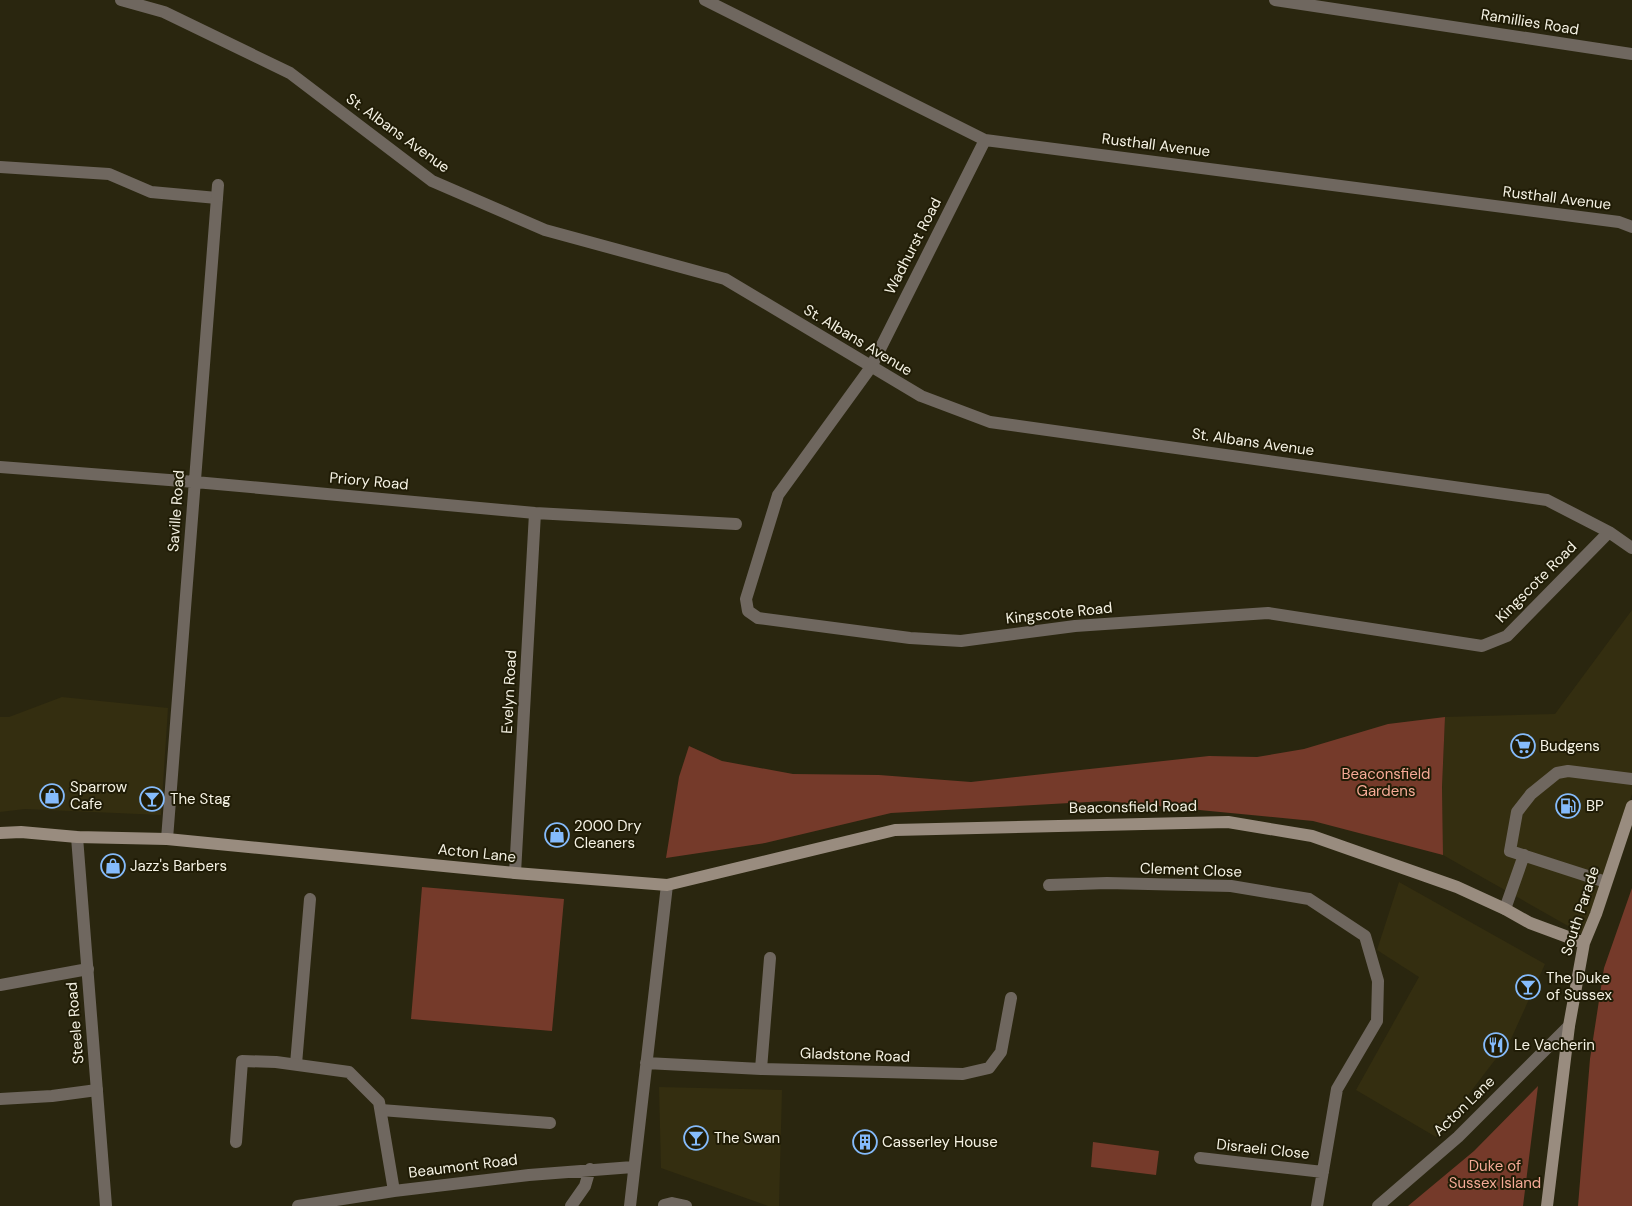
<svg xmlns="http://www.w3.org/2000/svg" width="1632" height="1206" font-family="'DM Sans',sans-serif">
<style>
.built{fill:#342e10}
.green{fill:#753a2a}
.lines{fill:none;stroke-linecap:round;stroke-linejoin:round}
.lane{stroke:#6f675f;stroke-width:12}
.street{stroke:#6f675f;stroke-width:12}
.secondary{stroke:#998c7f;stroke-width:12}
.labels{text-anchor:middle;stroke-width:4;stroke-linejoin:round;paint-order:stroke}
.street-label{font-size:15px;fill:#f5f2e4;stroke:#201c06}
.poi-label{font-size:15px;fill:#f5f2e4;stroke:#201c06;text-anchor:start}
.park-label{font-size:15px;fill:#f5aa96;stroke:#201c06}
</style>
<rect width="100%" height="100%" fill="#2a260f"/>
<!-- built -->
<path class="built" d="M1632,610V794L1584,935L1443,855L1442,787L1445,717L1555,714Z
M62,697L168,708L161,815L25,809L0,812V717H9Z
M1399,882L1545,964L1511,1039L1436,1137L1356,1090L1419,977L1377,950Z
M659,1087L782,1090L779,1206H768L661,1168Z"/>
<!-- green -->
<path class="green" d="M1445,717L1442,787L1443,855L1313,821L1106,801L891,813L765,843L666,858L679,777L689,746L722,761L793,774L879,775L971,782L1209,756L1257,757L1304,749L1388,724Z
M422,887L564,899L552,1031L411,1019Z
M1632,888V1206H1578L1590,1059L1604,968Z
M1538,1086L1523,1206H1408L1474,1151Z
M1093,1142L1159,1151L1156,1175L1091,1167Z"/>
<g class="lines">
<!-- lane -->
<path class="lane" d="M0,167L109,174L151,192L217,198
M1606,882L1510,851L1517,812L1531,794L1557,773L1568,771L1632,779
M1505,909L1524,855
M0,985L88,969
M296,1064L310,899
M0,1099L52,1096L97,1090
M381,1110L550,1123"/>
<!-- street -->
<path class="street" d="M121,0L164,12L290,73L432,181L545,230L725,279L921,396L990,422L1547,500L1609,532L1632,548
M705,0L985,140L1619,222L1632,227
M1275,0L1632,54
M985,140L871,367L778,495L746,599L748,611L758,618L910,638L961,641L1075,626L1268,613L1482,646L1507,636L1609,532
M0,467L195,482L535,513L736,524
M77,837L106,1206
M167,839L218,185
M515,873L535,513
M1049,885L1107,883L1231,886L1309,899L1365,936L1378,981L1377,1021L1337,1089L1317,1206
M646,1063L761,1069L963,1074L989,1068L1001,1052L1011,998
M761,1069L770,958
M236,1142L242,1061L276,1062L349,1072L379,1102L394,1191
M1200,1158L1323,1172
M664,1205L672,1203L686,1206
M298,1206L394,1191L529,1175L633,1167
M571,1206L585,1186L590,1169
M630,1206L667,885
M1378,1206L1458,1137L1569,1026"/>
<!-- secondary -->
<path class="secondary" d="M0,833L21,832L77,837L167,839L515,873L667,885L895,830L1228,822L1312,836L1457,887L1505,909L1530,923L1584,943
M1547,1206L1569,1026L1584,943L1596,914L1632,806"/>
</g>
<!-- icons -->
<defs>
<g id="supermarket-ring" transform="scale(1.25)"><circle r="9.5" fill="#201c06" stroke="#85bbfb" stroke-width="1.5"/><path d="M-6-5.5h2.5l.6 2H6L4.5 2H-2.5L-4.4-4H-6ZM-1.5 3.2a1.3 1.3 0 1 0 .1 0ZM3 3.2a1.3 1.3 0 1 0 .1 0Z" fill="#85bbfb"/></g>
<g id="shop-ring" transform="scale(1.25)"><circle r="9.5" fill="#201c06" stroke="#85bbfb" stroke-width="1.5"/><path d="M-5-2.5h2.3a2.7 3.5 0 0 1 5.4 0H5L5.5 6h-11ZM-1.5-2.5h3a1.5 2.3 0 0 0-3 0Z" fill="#85bbfb"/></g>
<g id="bar-ring" transform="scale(1.25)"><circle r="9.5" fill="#201c06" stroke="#85bbfb" stroke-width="1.5"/><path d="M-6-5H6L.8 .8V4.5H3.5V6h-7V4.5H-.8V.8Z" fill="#85bbfb"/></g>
<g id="fuel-ring" transform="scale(1.25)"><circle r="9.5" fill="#201c06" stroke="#85bbfb" stroke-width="1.5"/><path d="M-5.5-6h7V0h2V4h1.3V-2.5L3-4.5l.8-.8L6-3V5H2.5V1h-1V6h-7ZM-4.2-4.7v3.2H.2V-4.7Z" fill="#85bbfb"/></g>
<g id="restaurant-ring" transform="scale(1.25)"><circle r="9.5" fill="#201c06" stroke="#85bbfb" stroke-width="1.5"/><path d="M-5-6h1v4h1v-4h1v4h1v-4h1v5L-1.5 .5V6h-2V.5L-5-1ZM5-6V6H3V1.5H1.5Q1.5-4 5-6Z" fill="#85bbfb"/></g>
<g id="building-ring" transform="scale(1.25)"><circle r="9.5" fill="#201c06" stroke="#85bbfb" stroke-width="1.5"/><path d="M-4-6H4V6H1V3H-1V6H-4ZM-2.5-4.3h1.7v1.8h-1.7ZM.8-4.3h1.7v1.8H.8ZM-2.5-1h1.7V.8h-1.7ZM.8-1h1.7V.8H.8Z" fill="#85bbfb"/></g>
</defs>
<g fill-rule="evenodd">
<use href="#supermarket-ring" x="1523" y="746"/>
<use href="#shop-ring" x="52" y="796"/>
<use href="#bar-ring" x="152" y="799"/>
<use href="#fuel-ring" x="1568" y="806"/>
<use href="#shop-ring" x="557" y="835"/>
<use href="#shop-ring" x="113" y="866"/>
<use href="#bar-ring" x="1528" y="987"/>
<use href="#restaurant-ring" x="1496" y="1045"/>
<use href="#bar-ring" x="696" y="1138"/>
<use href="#building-ring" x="865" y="1142"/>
</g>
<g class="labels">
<!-- street labels -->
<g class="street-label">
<text transform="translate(1530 22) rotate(9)" y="5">Ramillies Road</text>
<text transform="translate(398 133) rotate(36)" y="5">St. Albans Avenue</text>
<text transform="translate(1156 145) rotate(7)" y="5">Rusthall Avenue</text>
<text transform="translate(1557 198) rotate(7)" y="5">Rusthall Avenue</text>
<text transform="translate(913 246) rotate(-63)" y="5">Wadhurst Road</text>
<text transform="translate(858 340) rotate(31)" y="5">St. Albans Avenue</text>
<text transform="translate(1253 442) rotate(8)" y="5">St. Albans Avenue</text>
<text transform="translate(369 481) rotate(5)" y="5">Priory Road</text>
<text transform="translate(176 511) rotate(-86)" y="5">Saville Road</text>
<text transform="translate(1536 582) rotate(-45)" y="5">Kingscote Road</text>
<text transform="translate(1059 613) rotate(-6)" y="5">Kingscote Road</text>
<text transform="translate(509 692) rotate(-87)" y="5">Evelyn Road</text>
<text transform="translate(1133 807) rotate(-1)" y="5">Beaconsfield Road</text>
<text transform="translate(477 853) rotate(6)" y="5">Acton Lane</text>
<text transform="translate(1191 870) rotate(2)" y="5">Clement Close</text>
<text transform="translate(1580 911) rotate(-72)" y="5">South Parade</text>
<text transform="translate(75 1023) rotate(-95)" y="5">Steele Road</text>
<text transform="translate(855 1055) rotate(2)" y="5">Gladstone Road</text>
<text transform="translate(1464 1106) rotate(-44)" y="5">Acton Lane</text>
<text transform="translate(1263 1149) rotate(6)" y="5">Disraeli Close</text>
<text transform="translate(463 1166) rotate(-7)" y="5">Beaumont Road</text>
</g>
<!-- poi labels -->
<g class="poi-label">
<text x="1540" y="751">Budgens</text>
<text x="70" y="792">Sparrow<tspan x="70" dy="17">Cafe</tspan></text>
<text x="170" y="804">The Stag</text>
<text x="1586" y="811">BP</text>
<text x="574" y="831">2000 Dry<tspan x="574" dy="17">Cleaners</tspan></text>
<text x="130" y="871">Jazz's Barbers</text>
<text x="1546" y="983">The Duke<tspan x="1546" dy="17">of Sussex</tspan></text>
<text x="1514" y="1050">Le Vacherin</text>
<text x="714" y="1143">The Swan</text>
<text x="882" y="1147">Casserley House</text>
</g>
<!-- park labels -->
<g class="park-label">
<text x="1386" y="779">Beaconsfield<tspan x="1386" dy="17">Gardens</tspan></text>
<text x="1495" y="1171">Duke of<tspan x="1495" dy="17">Sussex Island</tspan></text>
</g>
</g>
</svg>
